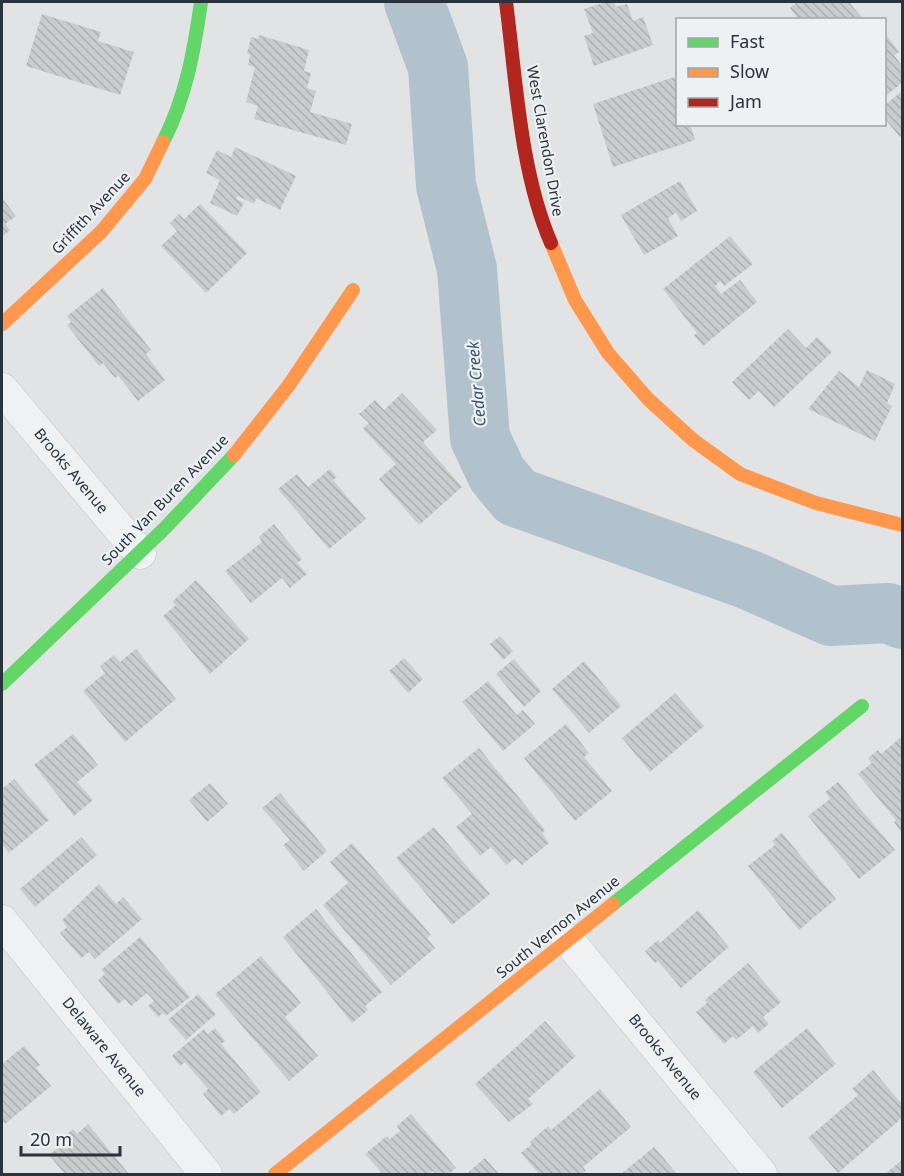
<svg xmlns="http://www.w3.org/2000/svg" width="904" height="1176" font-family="'Noto Sans',sans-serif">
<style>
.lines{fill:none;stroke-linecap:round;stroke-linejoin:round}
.river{stroke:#b1c2cd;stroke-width:60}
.building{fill:url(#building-back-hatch)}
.street-casing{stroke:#bfc1c3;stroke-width:33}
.street{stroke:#eff1f2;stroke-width:32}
.fast{stroke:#63d668;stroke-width:14}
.slow{stroke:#ff974d;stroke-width:14}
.jam{stroke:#b3261e;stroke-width:14}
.labels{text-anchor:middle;stroke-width:4.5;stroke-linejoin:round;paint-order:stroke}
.street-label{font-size:15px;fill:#2a323c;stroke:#eef1f4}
.water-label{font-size:16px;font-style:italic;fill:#38556b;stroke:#eef1f4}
</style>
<defs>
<pattern id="building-back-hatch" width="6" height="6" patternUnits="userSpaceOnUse" patternTransform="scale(1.5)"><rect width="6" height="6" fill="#c9cbcd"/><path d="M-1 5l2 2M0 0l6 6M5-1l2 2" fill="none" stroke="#adafb1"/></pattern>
</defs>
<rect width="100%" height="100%" fill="#e1e3e5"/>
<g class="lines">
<!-- river -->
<path class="river" d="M414,2L438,67L446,185L467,269L480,438L497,474L516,497L747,579L831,616L888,613L902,619"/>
</g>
<!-- building -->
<path class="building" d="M606,2H614L616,7L627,4L633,21L643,17L653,45L594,66L584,36L593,33L584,9Z
M797,2H849L864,20H799L790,8Z
M42,14L101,32L98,41L134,52L120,95L26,66Z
M884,32L899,52L894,55L902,66V83L884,97Z
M259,35L309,50L304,71L311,73L307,88L316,91L310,112L352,124L346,145L254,119L258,106L246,102L255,67L248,65L250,55L247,53L251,37L258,39Z
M674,77L678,87V124H690L695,140L613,167L593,104Z
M902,91V135L900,137L884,118V106Z
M235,147L296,176L280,210L256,198L254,204L238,196L236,199L244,203L237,216L210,203L220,180L206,173L217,150L231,157Z
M680,181L697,211L681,221L676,213L668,218L678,236L644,255L621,215Z
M2,198L16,216L5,224L10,230L2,237Z
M200,204L247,253L206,293L161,246L177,231L170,223L179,214L184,219Z
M730,236L753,264L724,286L720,281L715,286L721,294L740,280L757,302L703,346L694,335L697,333L663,289Z
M103,288L151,350L146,354L165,380L138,401L118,375L115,378L103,363L99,366L67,325L71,322L67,316Z
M788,329L806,348L817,337L832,352L774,407L759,391L749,400L732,382Z
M867,370L895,384L887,403L892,406L875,441L808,409L839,371L859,387Z
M402,393L437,430L423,442L462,487L419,525L379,479L396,464L363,429L369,423L359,414L375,400L384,410Z
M330,469L337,477L333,480L366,519L329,549L278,489L297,474L308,487Z
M274,524L302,559L297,563L307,574L290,588L282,578L251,603L225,571L262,542L259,537Z
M196,580L249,639L210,674L163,616L176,605L172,602Z
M500,636L513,651L503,660L490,644Z
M136,649L176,699L125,742L83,691L105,673L100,666L114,655L120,662Z
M404,658L423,679L408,693L389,671Z
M514,659L541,691L524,707L496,674Z
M584,661L621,706L589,733L552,689Z
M488,681L517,715L523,710L535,724L503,751L462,702Z
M675,693L704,726L650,772L622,738Z
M566,724L589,753L584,757L612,791L575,821L524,758Z
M73,734L98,765L77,782L93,800L74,816L34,765Z
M900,738L902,741V833L894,822L896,820L858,774L872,763L868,758L878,750L881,754Z
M479,748L545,830L542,833L549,843L522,865L515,858L506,865L491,847L480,856L456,827L472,814L442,778Z
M14,779L49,820L9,853L2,844V789Z
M838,782L895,850L859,879L808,816L830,799L825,792Z
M210,783L228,804L207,822L189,800Z
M280,793L327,851L304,871L283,845L290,840L262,808Z
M434,827L490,894L452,925L396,858Z
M782,833L836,899L799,930L748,866L775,845L772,841Z
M81,837L97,855L35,907L20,889Z
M352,843L431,935L427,938L435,948L391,985L323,905L348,883L330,862Z
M99,884L116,904L123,897L142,919L95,959L89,952L81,958L60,933L67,927L62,920Z
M316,909L382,992L365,1006L368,1010L352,1023L283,937Z
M698,910L729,947L681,988L658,961L655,963L645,951L658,940L660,943Z
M140,937L190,997L166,1016L163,1013L158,1017L148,1006L154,1001L147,993L131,1006L125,999L118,1004L98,980L105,974L101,970Z
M261,956L301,1003L285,1017L318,1056L289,1081L215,994Z
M748,963L781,1002L763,1017L769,1024L758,1033L753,1026L736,1040L733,1036L724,1044L696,1012L707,1003L705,1000Z
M198,994L216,1014L186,1040L168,1020Z
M545,1021L576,1056L528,1099L533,1104L509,1122L475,1084Z
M215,1028L225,1041L221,1044L261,1092L234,1114L229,1109L221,1116L203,1094L208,1089L185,1062L180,1066L172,1056L204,1029L208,1034Z
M807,1028L836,1064L782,1108L753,1072Z
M24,1046L40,1065L36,1068L51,1086L5,1124L2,1121V1064Z
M873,1070L902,1104V1118L838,1173L808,1138L858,1095L852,1089Z
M600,1089L631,1127L583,1167L586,1171L581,1174H539L521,1153L532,1144L530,1142L548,1126L551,1130Z
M411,1114L456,1168L449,1174H436L433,1171L429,1174H379L381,1172L365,1154L387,1136L390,1139L400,1131L397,1126Z
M88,1124L129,1174H65L49,1155L63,1144L60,1140L73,1129L77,1134Z
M654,1147L677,1174H621Z
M485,1158L499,1174H466Z
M902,1160V1174H885Z"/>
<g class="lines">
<!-- street casing -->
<g class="street-casing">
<path id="street" d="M2,389L140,553
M2,921L206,1174
M568,940L761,1174"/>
</g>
<!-- street -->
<use href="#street" class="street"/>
<!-- fast -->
<path class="fast" d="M163,142C186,97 194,51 201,2
M2,684L165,528L234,455
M613,904L862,706"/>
<!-- slow -->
<path class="slow" d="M551,243L575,300L608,353L648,399L693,440L740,474L816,503L902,525
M2,324L101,232L145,179L163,142
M234,455L289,385L353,290
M275,1174L613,904"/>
<!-- jam -->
<path class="jam" d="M506,2C516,79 520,171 551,243"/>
</g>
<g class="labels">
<!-- street labels -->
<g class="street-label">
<text transform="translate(545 141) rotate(80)" y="5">West Clarendon Drive</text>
<text transform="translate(91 213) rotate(-47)" y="5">Griffith Avenue</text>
<text transform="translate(71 471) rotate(50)" y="5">Brooks Avenue</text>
<text transform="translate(165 500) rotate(-46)" y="5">South Van Buren Avenue</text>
<text transform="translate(558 927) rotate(-39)" y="5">South Vernon Avenue</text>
<text transform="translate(104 1047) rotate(51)" y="5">Delaware Avenue</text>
<text transform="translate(665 1057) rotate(51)" y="5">Brooks Avenue</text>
</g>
<!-- water labels -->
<g class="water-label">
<text transform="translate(476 384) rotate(-95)" y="6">Cedar Creek</text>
</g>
</g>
<!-- border -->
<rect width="904" height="1176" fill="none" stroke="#2a323c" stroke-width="6"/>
<!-- legend -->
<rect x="676" y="18" width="210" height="108" fill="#eef1f4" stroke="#a0a5aa" stroke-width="1.5"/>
<rect x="688" y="38" width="30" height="9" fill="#63d668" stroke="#a0a5aa" stroke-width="1.5"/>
<text x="730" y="48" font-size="18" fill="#2a323c">Fast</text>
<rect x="688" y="68" width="30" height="9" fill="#ff974d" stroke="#a0a5aa" stroke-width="1.5"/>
<text x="730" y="78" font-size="18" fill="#2a323c">Slow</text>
<rect x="688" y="98" width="30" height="9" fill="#b3261e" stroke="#a0a5aa" stroke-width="1.5"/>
<text x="730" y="108" font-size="18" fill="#2a323c">Jam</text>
<!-- scale -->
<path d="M21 1146v9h99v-9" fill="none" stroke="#2a323c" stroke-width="3"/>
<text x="30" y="1146" font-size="18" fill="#2a323c" stroke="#eef1f4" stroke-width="4.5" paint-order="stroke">20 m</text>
</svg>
